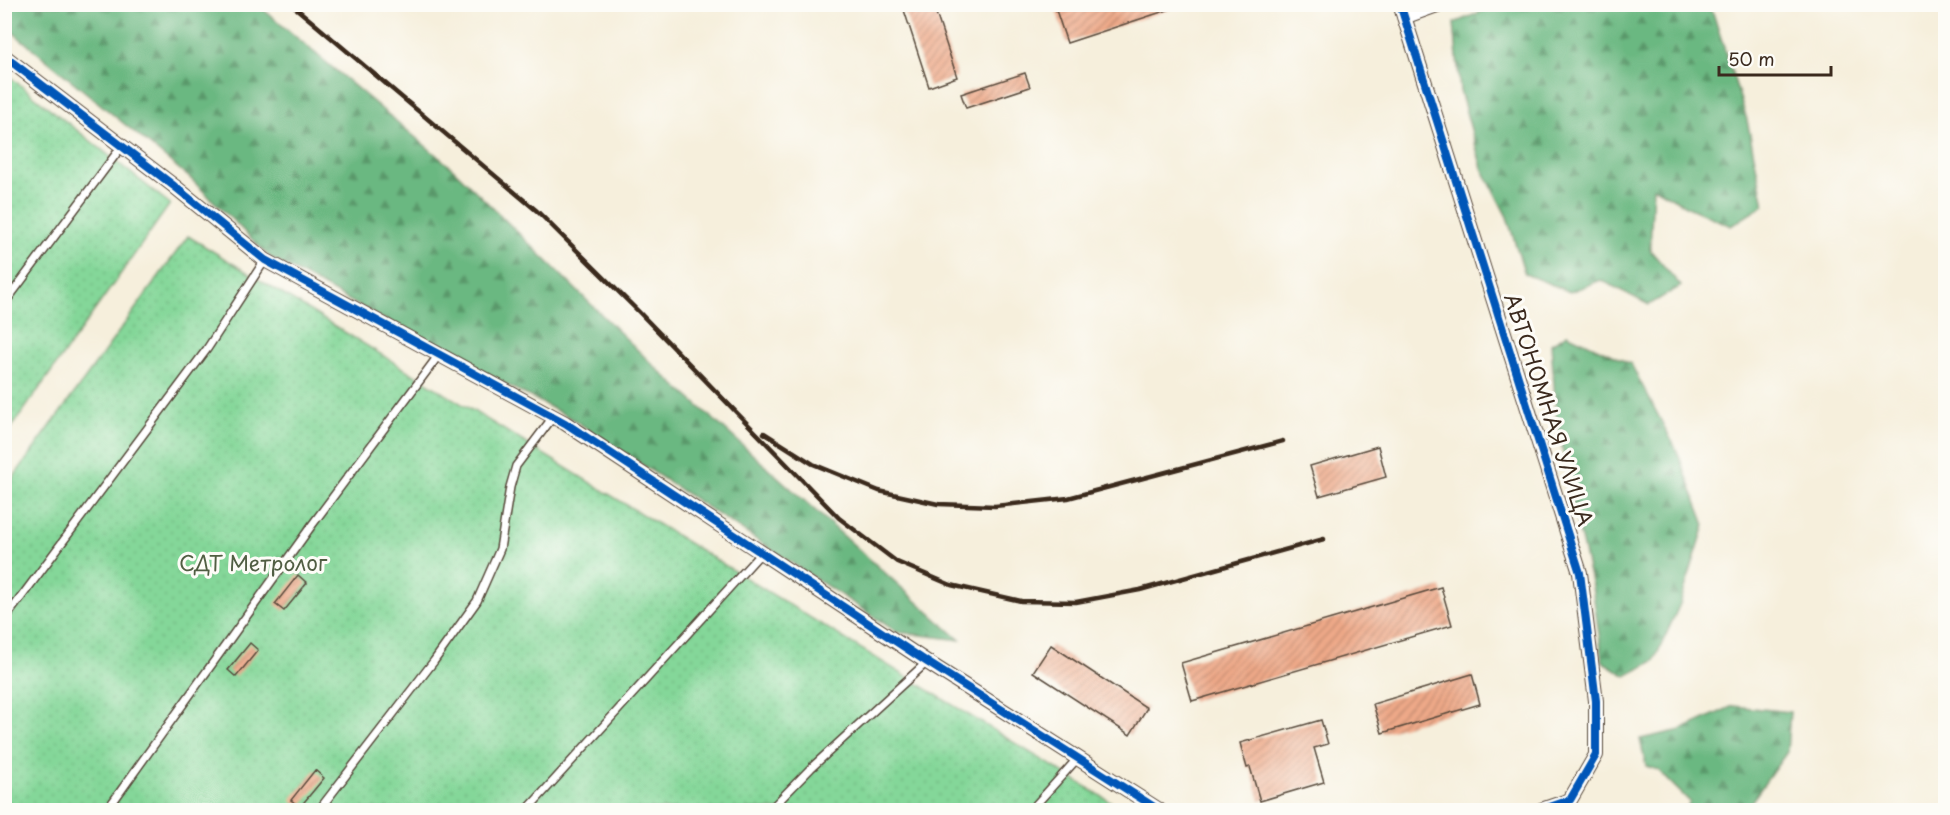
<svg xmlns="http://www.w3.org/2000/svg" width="1950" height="815" font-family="'Playpen Sans',sans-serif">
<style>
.forest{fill:url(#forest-firs);stroke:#537150;stroke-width:1.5}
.garden{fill:url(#garden-dots);stroke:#60805c;stroke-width:1.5}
.building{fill:url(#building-hatch)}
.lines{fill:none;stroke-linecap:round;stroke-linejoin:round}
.service-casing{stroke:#57483a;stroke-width:10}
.minor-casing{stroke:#57483a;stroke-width:16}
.service{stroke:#fff;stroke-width:7}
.minor{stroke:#fff;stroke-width:14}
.rail{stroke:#3b2a1e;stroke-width:4.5}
.cycleway-casing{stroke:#fdfcf7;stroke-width:11}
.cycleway{stroke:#0057b8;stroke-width:8}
.labels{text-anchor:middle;stroke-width:6;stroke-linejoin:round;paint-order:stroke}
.street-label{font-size:21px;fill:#3b2a1e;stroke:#fdfcf7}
.park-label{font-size:21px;fill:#515e43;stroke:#fdfcf7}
</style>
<defs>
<pattern id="forest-firs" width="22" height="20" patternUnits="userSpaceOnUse" patternTransform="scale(1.5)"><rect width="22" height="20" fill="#6bb881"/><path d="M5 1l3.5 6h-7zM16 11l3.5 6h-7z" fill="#599669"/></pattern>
<pattern id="garden-dots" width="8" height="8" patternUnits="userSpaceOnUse" patternTransform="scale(1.5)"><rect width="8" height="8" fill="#84d799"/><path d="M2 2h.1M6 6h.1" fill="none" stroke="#73b983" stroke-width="1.8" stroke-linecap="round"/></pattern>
<pattern id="building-hatch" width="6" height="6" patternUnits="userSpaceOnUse" patternTransform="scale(1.5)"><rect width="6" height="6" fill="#eea988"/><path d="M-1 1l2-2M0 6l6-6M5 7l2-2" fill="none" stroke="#c28a6f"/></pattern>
</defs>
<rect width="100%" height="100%" fill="#fdfcf7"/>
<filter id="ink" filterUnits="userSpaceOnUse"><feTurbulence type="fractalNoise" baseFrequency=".0167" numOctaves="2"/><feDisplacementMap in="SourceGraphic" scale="12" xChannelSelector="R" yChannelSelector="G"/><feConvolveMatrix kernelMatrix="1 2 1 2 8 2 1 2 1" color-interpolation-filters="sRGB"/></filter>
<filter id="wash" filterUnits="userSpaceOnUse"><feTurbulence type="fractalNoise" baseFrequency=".008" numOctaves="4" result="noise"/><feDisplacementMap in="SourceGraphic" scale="24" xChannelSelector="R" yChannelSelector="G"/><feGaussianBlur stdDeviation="1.35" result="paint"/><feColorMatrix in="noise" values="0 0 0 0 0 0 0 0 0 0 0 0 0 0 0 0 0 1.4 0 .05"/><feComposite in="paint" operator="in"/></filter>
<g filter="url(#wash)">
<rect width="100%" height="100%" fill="#f6efdc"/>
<!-- forest -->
<path class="forest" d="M1500,4H1703L1713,13L1747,120L1764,205L1731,226L1690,208L1653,187L1650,250L1681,286L1649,305L1601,280L1570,292L1525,274L1507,217L1482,168L1460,91L1454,23Z
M4,5H258L453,169L655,367L960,640L897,632L571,418L455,358L271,258L190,178L5,26Z
M1567,334L1631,364L1677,451L1705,525L1680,604L1654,661L1626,676L1603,662L1592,586L1571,496L1556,414L1551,344Z
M1733,706L1790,712L1787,752L1749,805V810H1686L1690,802L1658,770L1646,766L1640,739L1681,730Z"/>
<!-- garden -->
<path class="garden" d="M5,73L170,204L5,437Z
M188,236L1124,810H5V489Z"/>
<g id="blocks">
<!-- building -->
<path class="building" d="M902,4H933L957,77L929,87Z
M1054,4H1177V7L1067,43Z
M1025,73L1030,87L966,108L961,94Z
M1378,446L1386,477L1319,496L1310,466Z
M298,575L307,583L284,611L275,604Z
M1441,587L1452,625L1192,701L1181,663Z
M250,643L258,650L236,677L228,670Z
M1051,645L1147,708L1130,735L1033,672Z
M1472,674L1480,704L1382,733L1373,704Z
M1321,720L1328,744L1314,748L1324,782L1260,801L1250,767L1247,768L1240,743Z
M315,770L324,778L300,807L291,800Z"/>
</g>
</g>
<g filter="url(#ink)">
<use href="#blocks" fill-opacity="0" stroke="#57483a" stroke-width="1.5"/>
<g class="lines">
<!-- service casing -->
<g class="service-casing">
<path id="service" d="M4,304L122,146
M4,620L207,349L265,260
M107,810L312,525L438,356
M319,810L434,661L477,601L500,549L510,487L516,466L553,417
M527,810L761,553
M770,810L811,768L927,662
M1031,810L1077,759"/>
</g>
<!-- minor casing -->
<g class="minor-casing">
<path id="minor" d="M1400,4L1580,573L1596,701V755L1570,800L1541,810
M1404,17L1440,4
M4,56L174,186L265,260L565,423L927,662L1159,810"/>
</g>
<!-- service -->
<use href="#service" class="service"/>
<!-- minor -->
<use href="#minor" class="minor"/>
<!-- rail -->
<path class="rail" d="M291,4L537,211L639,312L839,518L897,562L951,585L1021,601L1076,602L1140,590L1324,539
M764,433L813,464L879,491L938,504L995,506L1068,498L1283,441"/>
<!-- cycleway casing -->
<g class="cycleway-casing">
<path id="cycleway" d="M1400,4L1580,573L1596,701V755L1570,800L1541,810
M4,56L174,186L265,260L565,423L927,662L1159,810"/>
</g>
<!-- cycleway -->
<use href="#cycleway" class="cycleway"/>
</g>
</g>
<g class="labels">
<!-- street labels -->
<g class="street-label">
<text transform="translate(1548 410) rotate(72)" y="7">АВТОНОМНАЯ УЛИЦА</text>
</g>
<!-- park labels -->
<g class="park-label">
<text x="253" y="571">СДТ Метролог</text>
</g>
</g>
<!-- margin -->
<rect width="1950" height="815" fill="none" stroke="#fdfcf7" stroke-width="24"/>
<!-- scale -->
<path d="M1719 66v9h112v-9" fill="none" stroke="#3b2a1e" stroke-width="3"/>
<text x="1728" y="66" font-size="18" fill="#3b2a1e" stroke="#fdfcf7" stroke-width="4.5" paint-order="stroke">50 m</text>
</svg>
